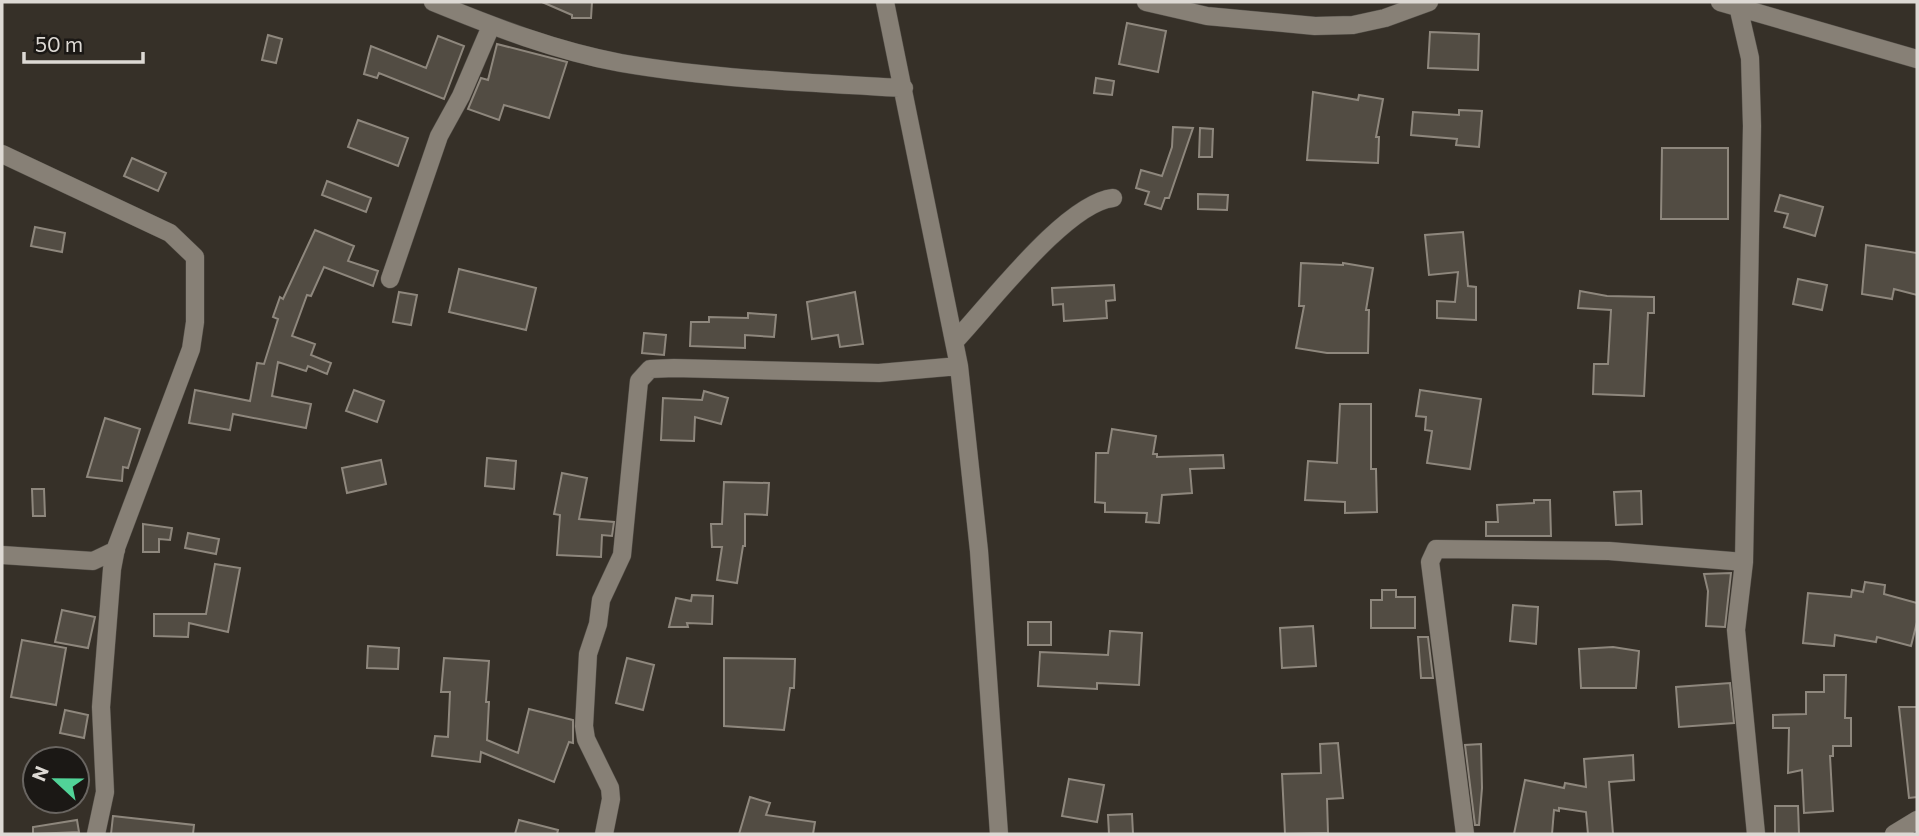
<svg xmlns="http://www.w3.org/2000/svg" width="1919" height="836" font-family="Commissioner,sans-serif">
<style>
.building{fill:#524c43;stroke:#8e877d;stroke-width:2}
.lines{fill:none;stroke-linecap:round;stroke-linejoin:round}
.minor-casing{stroke:#534e48;stroke-width:19}
.minor{stroke:#878076;stroke-width:18}
</style>
<rect width="100%" height="100%" fill="#363028"/>
<!-- building -->
<path class="building" d="M542,2H592L591,18H572V15Z
M1127,23L1166,31L1158,72L1119,64Z
M1430,32L1479,34L1478,70L1428,68Z
M268,35L282,39L276,63L262,60Z
M438,36L464,46L444,99L379,73L377,78L364,74L371,46L426,68Z
M497,44L567,62L549,118L504,105L499,120L468,109L481,78L488,80Z
M1096,78L1114,81L1112,95L1094,93Z
M1313,92L1358,100L1359,95L1383,99L1376,137H1379L1378,163L1307,160Z
M1459,110L1482,111L1479,147L1456,145L1457,139L1411,135L1413,112L1459,115Z
M358,120L408,138L398,166L348,147Z
M1173,127L1193,128L1169,198H1165L1161,209L1145,204L1149,192L1136,188L1141,170L1162,176L1172,147Z
M1200,128L1213,129L1212,157H1199Z
M1662,148H1728V219H1661Z
M132,158L166,173L158,191L124,176Z
M327,181L371,198L366,212L322,195Z
M1198,194L1228,195L1227,210L1198,209Z
M1780,195L1823,207L1815,236L1784,227L1788,214L1775,211Z
M35,227L65,233L62,252L31,246Z
M315,230L354,246L348,261L378,271L373,286L324,267L311,296L307,295L292,336L315,344L311,355L331,363L327,374L308,366L306,371L278,362L272,396L311,404L306,428L233,414L230,430L189,423L195,390L250,401L257,363L264,364L278,319L273,317L280,297L283,299Z
M1463,232L1468,286L1476,287V320L1437,318V301L1455,302L1458,272L1429,275L1425,235Z
M1866,245L1917,253V295L1894,289L1892,299L1862,294Z
M1301,263L1343,265V263L1373,268L1366,310H1369L1368,353H1327L1296,348L1304,306H1299Z
M459,269L536,288L526,330L449,312Z
M1798,279L1827,285L1822,310L1793,304Z
M1114,285L1115,300L1106,301L1107,318L1064,321L1063,304L1053,305L1052,288Z
M1580,291L1607,296L1654,297V313H1648L1644,396L1593,394L1594,364H1608L1611,310L1578,308Z
M399,292L417,295L411,325L393,322Z
M855,292L863,344L840,347L838,335L812,339L807,302Z
M748,313L776,315L774,337L745,335V348L690,346L691,322H709V317L748,318Z
M644,333L666,335L664,355L642,353Z
M354,390L384,401L377,422L346,411Z
M1420,390L1481,399L1470,469L1427,463L1432,431L1425,430L1426,417L1416,416Z
M704,391L728,398L721,424L695,417L694,441L661,440L663,398L702,400Z
M1340,404H1371V469H1376L1377,512L1345,513V502L1305,500L1308,461L1337,463Z
M105,418L140,429L128,468L123,467L122,481L87,477Z
M1112,429L1156,436L1153,454H1157V457L1223,455L1224,468L1190,469L1192,493L1162,495L1159,523L1146,522L1147,513L1105,512V503L1095,502L1096,453H1108Z
M487,458L516,461L514,489L485,486Z
M381,460L386,484L347,493L342,468Z
M562,473L587,478L579,519L614,522L612,536L602,535L601,557L557,555L560,515L554,514Z
M724,482L769,483L767,515L745,514V546H743L737,583L717,580L722,547H712L711,524H722Z
M32,489H44L45,516H33Z
M1641,491L1642,524L1616,525L1614,492Z
M1534,500H1550L1551,536H1486V522H1498L1497,505L1534,503Z
M143,524L172,528L170,540L159,539V552H143Z
M188,533L219,539L216,554L185,548Z
M215,564L240,568L228,632L189,623L188,637L154,636V614H206Z
M1731,573L1725,627L1706,626L1708,591L1704,574Z
M1865,582L1885,585L1884,594L1917,603V622L1911,646L1877,637L1876,642L1835,635L1834,646L1803,643L1808,593L1851,597L1852,590L1863,592Z
M1382,590H1396V597H1415V628H1371V600H1382Z
M692,595L713,596L712,624L687,623L688,627H669L676,598L691,601Z
M1513,605L1538,607L1536,644L1510,641Z
M62,610L95,617L88,648L55,642Z
M1028,622H1051V645H1028Z
M1313,626L1316,666L1282,668L1280,628Z
M1110,631L1142,633L1139,685L1097,683V689L1038,686L1040,652L1108,655Z
M1418,637H1428L1433,678H1421Z
M22,640L66,648L56,705L11,697Z
M368,646L399,648L398,669L367,668Z
M1613,647L1639,651L1636,688H1581L1579,649Z
M444,658L489,661L486,702H489L487,740L518,753L529,709L573,720V743L569,742L554,782L481,752L480,762L432,756L435,736L448,737L450,692H441Z
M627,658L654,665L643,710L616,703Z
M724,658L795,659L794,688H790L784,730L724,726Z
M1824,675H1846L1845,718H1851V746H1833V756H1830L1833,811L1804,813L1802,770L1788,773L1789,728H1773V715L1806,714V692H1824Z
M1730,683L1734,723L1679,727L1676,687Z
M1899,707H1917V797L1909,798Z
M65,710L88,715L84,738L60,733Z
M1338,743L1343,798L1327,799L1328,833L1285,834L1282,774L1321,773L1320,744Z
M1481,744L1482,788L1479,825H1475L1465,745Z
M1633,755L1634,780L1609,782L1613,834H1588L1586,812L1559,808V811L1554,810L1552,834H1514L1525,780L1564,788L1565,783L1586,787L1584,759Z
M1069,779L1104,785L1097,822L1062,816Z
M750,797L770,803L766,815L815,822L813,834H739Z
M1775,806H1798L1799,834H1775Z
M1132,814L1133,834H1109L1108,815Z
M113,816L194,825L193,834H111Z
M77,820L79,832L33,834V827Z
M519,820L558,830L557,834H515Z"/>
<g class="lines">
<!-- minor casing -->
<g class="minor-casing">
<path id="minor" d="M433,2C494,27 556,51 621,63C714,79 811,83 904,88
M885,2L959,366L979,551L999,834
M1146,2L1207,16L1315,26L1353,25L1385,18L1429,2
M1720,2L1917,59
M1738,6L1750,58L1752,126L1744,562L1736,630L1756,834
M2,154L170,233L195,257V322L191,349L116,548L112,569L101,707L105,792L96,834
M390,279L439,136L461,96L491,26
M955,341C990,304 1066,203 1113,198
M2,555L93,561L116,550
M604,834L611,799L610,788L586,739L584,726L588,654L598,624L601,600L622,555L639,381L650,369L674,368L879,373L959,366
M1465,834L1430,562L1436,549L1609,551L1744,562
M1894,834L1917,820"/>
</g>
<!-- minor -->
<use href="#minor" class="minor"/>
</g>
<!-- border -->
<rect width="1919" height="836" fill="none" stroke="#ddd9d4" stroke-width="7"/>
<!-- north arrow -->
<g transform="translate(56 780) rotate(292)"><circle r="33" fill="#1b1815" stroke="#696561" stroke-width="2"/>
<path d="M0-5L12 26L0 18L-12 26Z" fill="#51d398"/>
<text y="-10" font-size="19" font-weight="bold" text-anchor="middle" fill="#ddd9d4">N</text>
</g>
<!-- scale -->
<path d="M24 52v10h119v-10" fill="none" stroke="#ddd9d4" stroke-width="3.5"/>
<text x="35" y="52" font-size="21" fill="#ddd9d4" stroke="#1b1815" stroke-width="5" paint-order="stroke">50 m</text>
</svg>
